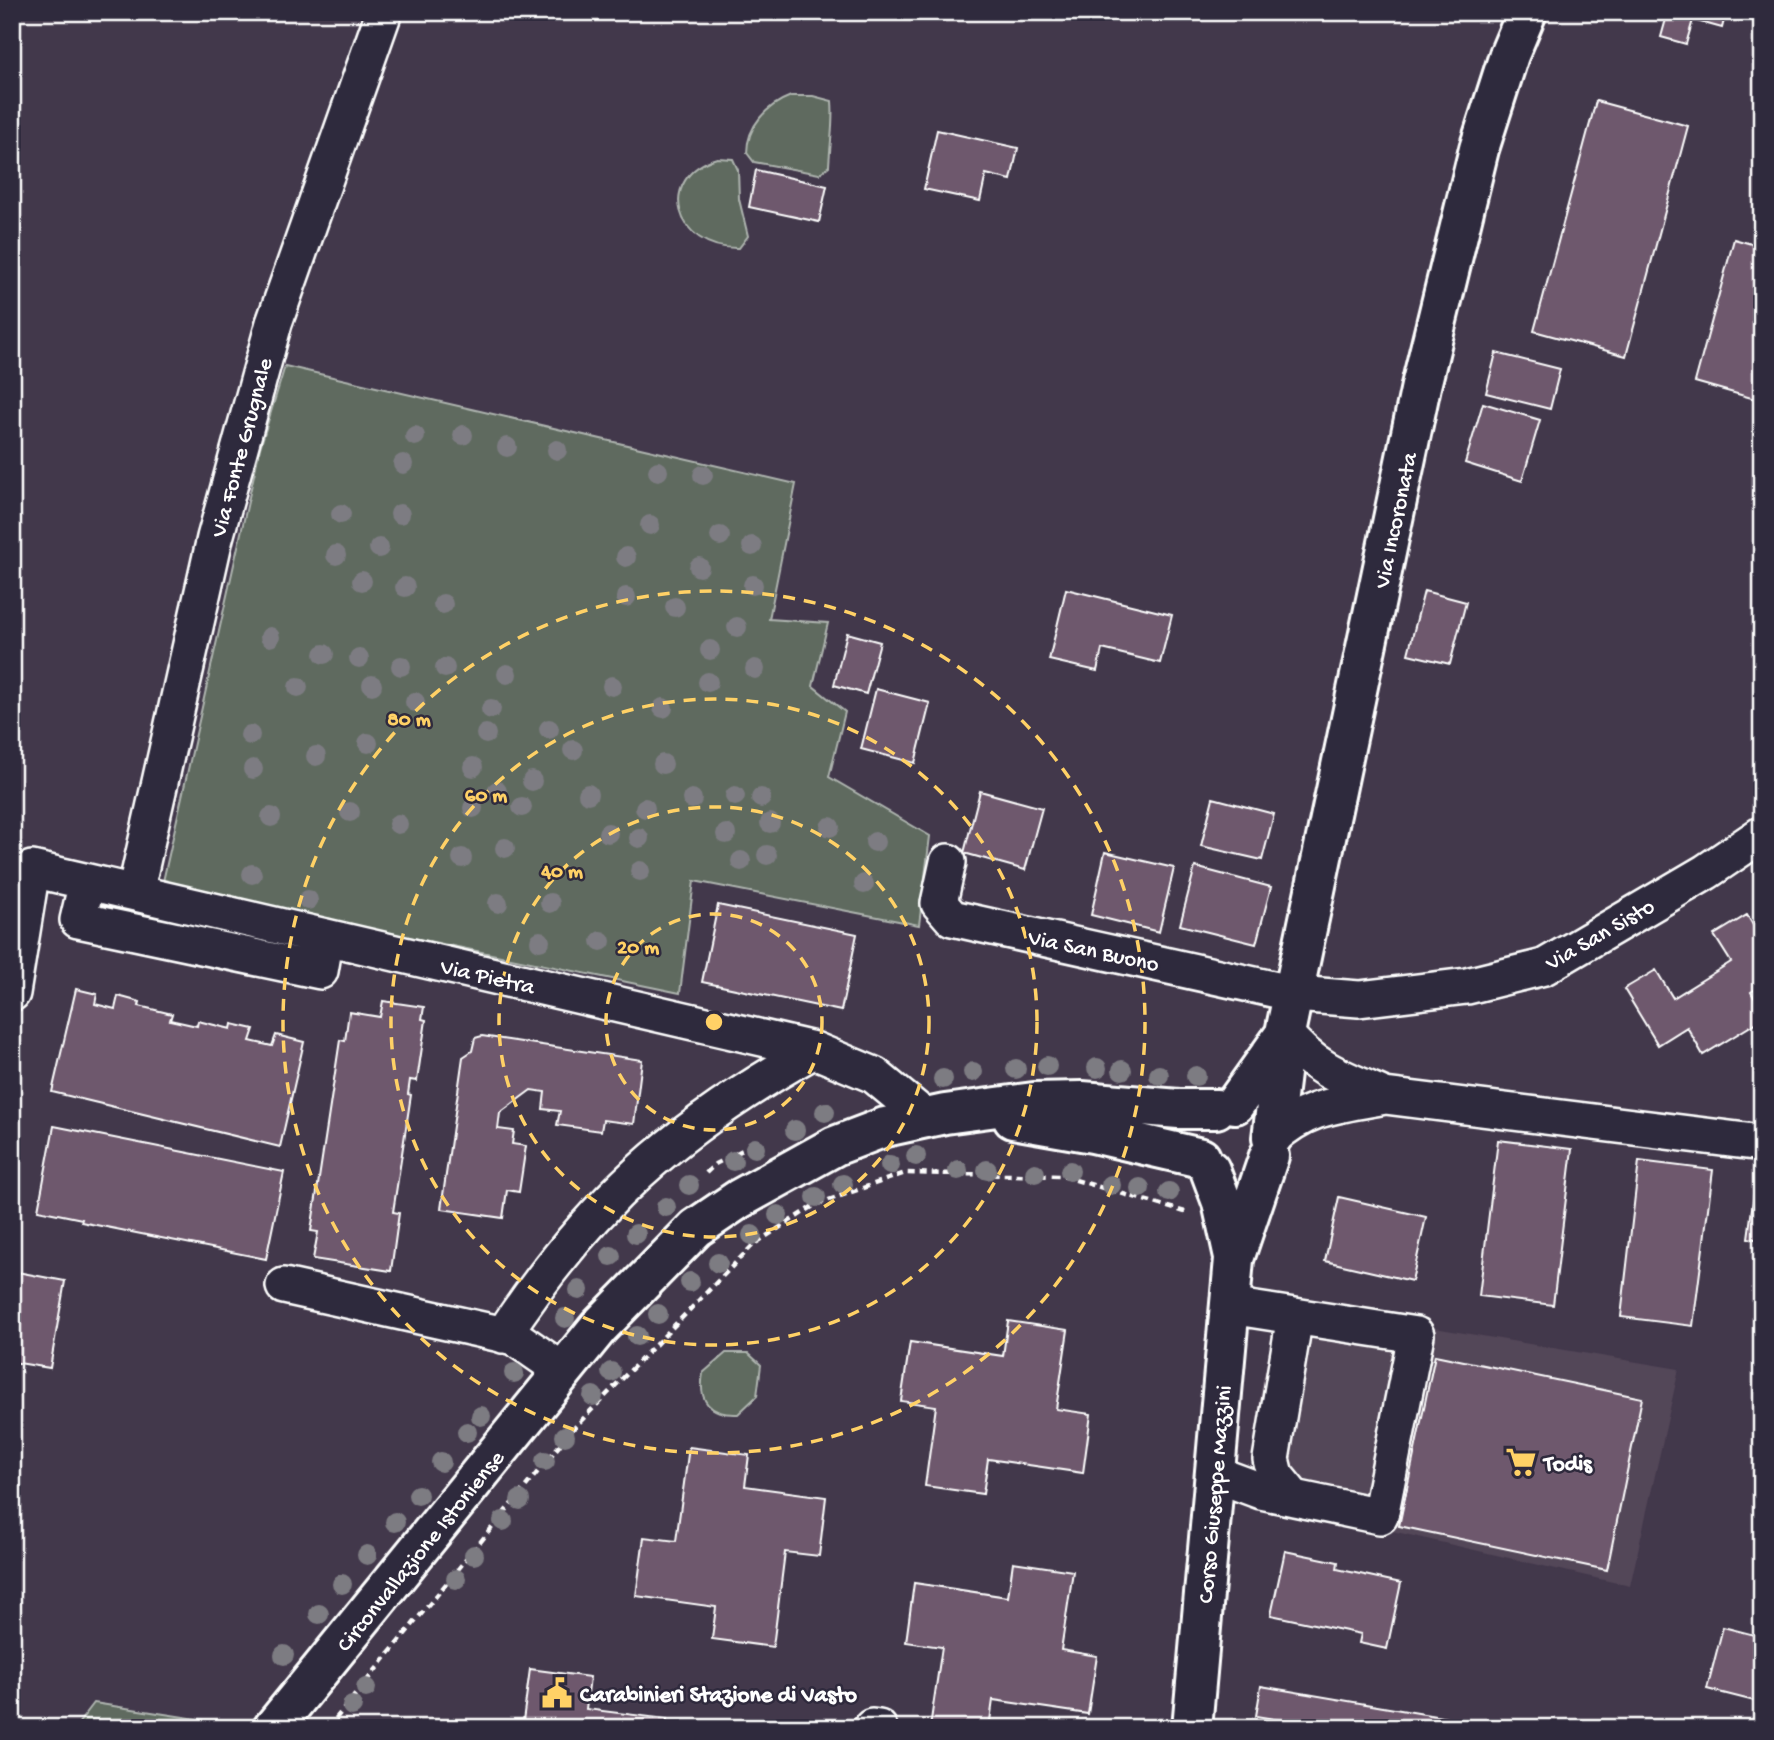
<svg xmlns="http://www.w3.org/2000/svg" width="1774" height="1740" font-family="'Gochi Hand',sans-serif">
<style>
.built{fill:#534658}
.green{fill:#5e6a5f;stroke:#aeb4af;stroke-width:2}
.building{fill:#6e586d;stroke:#fff;stroke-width:2}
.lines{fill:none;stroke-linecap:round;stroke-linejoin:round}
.minor-casing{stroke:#fff;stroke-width:40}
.major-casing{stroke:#fff;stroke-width:44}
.path{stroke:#fff;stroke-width:4.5;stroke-dasharray:7 5;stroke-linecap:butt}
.minor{stroke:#2f2a3d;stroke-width:35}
.major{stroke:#2f2a3d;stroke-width:38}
.tree{fill:#7d7c82}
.ring{fill:none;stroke:#ffd166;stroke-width:3.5;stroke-dasharray:12 9}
.labels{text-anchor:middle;stroke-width:5;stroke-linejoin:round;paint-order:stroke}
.street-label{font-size:23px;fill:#fff;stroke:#2f2a3d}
.poi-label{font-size:23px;font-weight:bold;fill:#fff;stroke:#2f2a3d;text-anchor:start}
.centre{fill:#ffd166;stroke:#2f2a3d;stroke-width:3.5}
.ring-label{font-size:21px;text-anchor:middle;font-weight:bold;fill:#ffd166;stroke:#2f2a3d;stroke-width:5;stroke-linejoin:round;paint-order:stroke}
</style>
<rect width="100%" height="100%" fill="#42384b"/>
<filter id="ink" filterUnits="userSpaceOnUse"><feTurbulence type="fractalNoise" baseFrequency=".0143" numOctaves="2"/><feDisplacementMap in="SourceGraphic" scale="14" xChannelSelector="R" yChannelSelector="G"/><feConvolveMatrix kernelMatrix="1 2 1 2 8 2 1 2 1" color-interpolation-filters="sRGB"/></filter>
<g filter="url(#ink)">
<!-- built -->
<path class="built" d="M1280,1302L1679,1369L1630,1586L1249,1498L1261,1388Z"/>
<!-- green -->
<path class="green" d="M791,96H813L832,101C834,123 830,144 829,166L819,174L754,162L747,153C747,126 767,105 791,96Z
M717,158L733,159L738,170L739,199L748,236L739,248C674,250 655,177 717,158Z
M285,366L796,484L769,619L828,623L813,686L845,712L829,777L930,836L919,925L694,881L680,993L162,886L260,448Z
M726,1353H748L761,1365L757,1396L738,1414C709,1415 698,1401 703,1373Z
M94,1703L222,1723L217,1728H75Z"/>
<!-- building -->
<path class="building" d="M1668,12H1726L1722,28L1693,20L1686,44L1661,37Z
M1596,101L1688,126L1626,356L1534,331Z
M937,130L1018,148L1011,180L986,174L980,201L924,189Z
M756,170L827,186L819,222L749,207Z
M1734,239L1762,247V401L1695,382Z
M1496,353L1560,369L1550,409L1486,393Z
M1483,403L1540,420L1522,481L1465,463Z
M1066,589L1172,615L1160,663L1102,649L1097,671L1049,660Z
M1424,591L1466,602L1450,664L1408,654Z
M847,633L880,642L866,694L834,685Z
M876,689L930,703L915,763L861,749Z
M980,791L1042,808L1025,870L964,853Z
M1213,798L1274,814L1262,860L1201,846Z
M1105,852L1174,868L1159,932L1091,915Z
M1195,867L1271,887L1256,944L1180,925Z
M718,905L857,934L841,1011L702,982Z
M1747,915L1762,940V985L1751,992L1762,1011V1019L1703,1055L1687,1027L1658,1045L1624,989L1656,970L1673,998L1731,962L1714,935Z
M76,989L97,994L95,1004L115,1009L118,996L140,1002L139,1006L172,1014L170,1020L197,1026L198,1021L231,1029L232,1024L254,1029L250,1041L272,1046L276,1035L304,1042L280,1147L52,1092Z
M383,1001L424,1007L422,1019L426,1020L417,1081L410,1080L408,1094L411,1095L393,1212L399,1213L391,1271L313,1259L318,1232L311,1231L340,1040L345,1041L349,1012L380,1017Z
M482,1036L642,1060L634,1124L603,1120L601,1131L557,1125L560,1111L543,1109L545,1092L531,1090L500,1113L498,1129L514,1131L512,1144L526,1146L519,1192L507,1190L503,1218L441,1209L463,1057L472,1051L475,1038Z
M54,1126L284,1172L266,1259L81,1222L82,1219L38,1210Z
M1498,1140L1572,1149L1553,1305L1479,1296Z
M1639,1161L1713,1170L1693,1326L1621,1317Z
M1757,1171L1762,1172V1240L1748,1238Z
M1339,1197L1426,1217L1412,1281L1325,1261Z
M12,1271L65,1281L50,1368L12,1362Z
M1008,1321L1068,1330L1056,1409L1091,1414L1083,1473L988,1459L983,1494L925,1486L936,1406L901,1401L910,1342L1003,1356Z
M1435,1355L1642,1398L1607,1570L1399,1526Z
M689,1447L749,1455L745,1486L826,1497L819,1556L785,1552L773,1647L712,1639L716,1607L636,1596L644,1537L676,1541Z
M1285,1551L1338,1562L1337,1569L1401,1583L1387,1649L1359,1643L1361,1634L1271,1615Z
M1013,1562L1073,1571L1061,1650L1097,1656L1088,1714L993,1700L989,1728L930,1727L942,1647L906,1642L914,1583L1008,1597Z
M1723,1627L1762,1637V1703L1707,1689Z
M530,1669L590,1677L586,1709L667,1719L666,1728H522Z
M1261,1686L1471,1722L1470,1728H1308L1309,1725L1256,1716Z"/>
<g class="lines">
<!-- minor casing -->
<g class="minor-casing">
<path id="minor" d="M948,862L939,903L952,918L1295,994L1359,999L1467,986L1544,967L1706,872L1762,834
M87,882L78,920L320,971L326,937
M135,893L215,538L274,323L384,12
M12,993L32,869L814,1050L874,1075L926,1118
M1285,1033C1311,1068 1347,1080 1385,1096L1762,1143
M1272,1138C1308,1105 1339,1105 1385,1096
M284,1286L514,1337L563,1371
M503,1335C592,1201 674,1129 814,1050
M1215,1474L1261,1491L1380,1516L1416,1335L1230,1306
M1294,1498L1275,1475L1271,1459L1295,1316
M872,1727L879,1728"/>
</g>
<!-- major casing -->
<g class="major-casing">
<path id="major" d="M1235,1104L1282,1038
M1013,1119L1093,1133L1201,1158
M1272,1138L1285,1033L1421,386L1479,149L1509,55L1527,12
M1210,1170L1222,1202L1234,1257
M273,1728L599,1327L696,1228L739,1199L835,1146L885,1127L945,1114L1034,1102L1082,1101L1179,1109H1216
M1192,1728L1234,1259L1269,1156"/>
</g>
<!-- path -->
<path class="path" d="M706,1173L715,1164L758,1142
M328,1728L572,1430L754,1244L815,1205L905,1173L1062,1176L1185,1212"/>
<!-- minor -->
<use href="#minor" class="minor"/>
<!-- major -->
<use href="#major" class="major"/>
</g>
<!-- trees -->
<g class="tree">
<circle cx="463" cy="435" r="10"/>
<circle cx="415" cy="436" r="10"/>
<circle cx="507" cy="447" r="10"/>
<circle cx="557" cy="450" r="10"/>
<circle cx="403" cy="464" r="10"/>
<circle cx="658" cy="471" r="10"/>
<circle cx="703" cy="475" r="10"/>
<circle cx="341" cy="514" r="10"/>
<circle cx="400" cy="514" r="10"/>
<circle cx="650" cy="525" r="10"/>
<circle cx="720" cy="536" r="10"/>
<circle cx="752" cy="546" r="10"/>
<circle cx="379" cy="548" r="10"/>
<circle cx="336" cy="555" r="10"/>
<circle cx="626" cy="557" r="10"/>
<circle cx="699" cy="567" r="10"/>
<circle cx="362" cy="581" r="10"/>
<circle cx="753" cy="585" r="10"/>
<circle cx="405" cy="587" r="10"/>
<circle cx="626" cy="597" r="10"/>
<circle cx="443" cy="604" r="10"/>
<circle cx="675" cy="607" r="10"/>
<circle cx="737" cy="627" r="10"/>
<circle cx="270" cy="637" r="10"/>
<circle cx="710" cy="650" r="10"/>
<circle cx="324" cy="654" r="10"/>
<circle cx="359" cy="658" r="10"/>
<circle cx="401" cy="666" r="10"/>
<circle cx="445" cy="668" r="10"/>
<circle cx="755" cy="669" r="10"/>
<circle cx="507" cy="674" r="10"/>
<circle cx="708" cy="682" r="10"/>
<circle cx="372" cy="685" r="10"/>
<circle cx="612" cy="686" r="10"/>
<circle cx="298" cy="687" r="10"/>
<circle cx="415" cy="702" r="10"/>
<circle cx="663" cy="708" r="10"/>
<circle cx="491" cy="709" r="10"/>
<circle cx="549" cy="729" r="10"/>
<circle cx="486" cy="734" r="10"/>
<circle cx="250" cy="735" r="10"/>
<circle cx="368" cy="743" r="10"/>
<circle cx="573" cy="750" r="10"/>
<circle cx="316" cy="756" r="10"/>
<circle cx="663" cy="764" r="10"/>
<circle cx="473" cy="767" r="10"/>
<circle cx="253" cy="769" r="10"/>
<circle cx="532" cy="781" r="10"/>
<circle cx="497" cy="791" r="10"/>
<circle cx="588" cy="794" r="10"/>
<circle cx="735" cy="796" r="10"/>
<circle cx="761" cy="798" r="10"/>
<circle cx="692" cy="799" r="10"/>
<circle cx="522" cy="807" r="10"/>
<circle cx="473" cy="808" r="10"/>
<circle cx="645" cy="808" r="10"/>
<circle cx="350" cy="812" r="10"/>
<circle cx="271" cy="817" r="10"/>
<circle cx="770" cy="823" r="10"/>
<circle cx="398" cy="824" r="10"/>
<circle cx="830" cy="827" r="10"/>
<circle cx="608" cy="833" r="10"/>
<circle cx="726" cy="834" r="10"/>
<circle cx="639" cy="838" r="10"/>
<circle cx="875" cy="842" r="10"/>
<circle cx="505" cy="848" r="10"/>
<circle cx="767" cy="855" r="10"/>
<circle cx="462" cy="858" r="10"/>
<circle cx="741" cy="861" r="10"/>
<circle cx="640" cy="871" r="10"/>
<circle cx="252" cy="874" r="10"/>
<circle cx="864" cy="884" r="10"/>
<circle cx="308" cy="900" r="10"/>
<circle cx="498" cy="903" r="10"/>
<circle cx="550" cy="903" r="10"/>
<circle cx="540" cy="941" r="10"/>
<circle cx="601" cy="941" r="10"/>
<circle cx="1047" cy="1066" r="10"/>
<circle cx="1097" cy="1068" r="10"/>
<circle cx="1016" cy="1069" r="10"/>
<circle cx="1122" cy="1070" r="10"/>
<circle cx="973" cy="1072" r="10"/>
<circle cx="1159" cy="1075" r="10"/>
<circle cx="1196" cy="1076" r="10"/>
<circle cx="943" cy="1079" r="10"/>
<circle cx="825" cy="1112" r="10"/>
<circle cx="795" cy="1130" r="10"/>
<circle cx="755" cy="1148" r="10"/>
<circle cx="916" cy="1156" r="10"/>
<circle cx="733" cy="1161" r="10"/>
<circle cx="890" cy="1165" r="10"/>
<circle cx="958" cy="1170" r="10"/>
<circle cx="987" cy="1170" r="10"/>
<circle cx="1070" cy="1171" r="10"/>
<circle cx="1035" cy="1173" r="10"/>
<circle cx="843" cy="1184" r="10"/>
<circle cx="689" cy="1185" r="10"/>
<circle cx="1111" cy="1185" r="10"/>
<circle cx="1140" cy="1188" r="10"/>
<circle cx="1169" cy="1192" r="10"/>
<circle cx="816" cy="1197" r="10"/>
<circle cx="666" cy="1207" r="10"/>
<circle cx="778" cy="1215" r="10"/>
<circle cx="636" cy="1234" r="10"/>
<circle cx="752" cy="1235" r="10"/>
<circle cx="611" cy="1256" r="10"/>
<circle cx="718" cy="1263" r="10"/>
<circle cx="690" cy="1282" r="10"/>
<circle cx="579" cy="1290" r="10"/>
<circle cx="658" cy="1314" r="10"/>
<circle cx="565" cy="1318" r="10"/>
<circle cx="637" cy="1336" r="10"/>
<circle cx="611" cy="1372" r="10"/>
<circle cx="514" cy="1373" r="10"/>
<circle cx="593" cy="1396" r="10"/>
<circle cx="481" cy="1416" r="10"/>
<circle cx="467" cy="1432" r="10"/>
<circle cx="565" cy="1436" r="10"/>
<circle cx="545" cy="1461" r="10"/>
<circle cx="441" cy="1462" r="10"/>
<circle cx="418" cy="1495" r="10"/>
<circle cx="520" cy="1500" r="10"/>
<circle cx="503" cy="1521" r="10"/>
<circle cx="395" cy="1522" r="10"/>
<circle cx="367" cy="1555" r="10"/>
<circle cx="474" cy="1555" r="10"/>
<circle cx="456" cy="1579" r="10"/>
<circle cx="342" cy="1584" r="10"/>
<circle cx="319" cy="1614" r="10"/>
<circle cx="284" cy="1655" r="10"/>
<circle cx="366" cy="1688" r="10"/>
<circle cx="352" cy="1706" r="10"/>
</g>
</g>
<!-- distance rings -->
<g class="ring">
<circle cx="714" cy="1022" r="108"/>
<circle cx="714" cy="1022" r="215"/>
<circle cx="714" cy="1022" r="323"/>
<circle cx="714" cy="1022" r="431"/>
</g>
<!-- icons -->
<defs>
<g id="supermarket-bare" transform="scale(2.415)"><path d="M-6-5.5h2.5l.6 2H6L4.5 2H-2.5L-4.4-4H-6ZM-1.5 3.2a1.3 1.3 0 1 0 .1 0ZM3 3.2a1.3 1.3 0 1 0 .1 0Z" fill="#ffd166" stroke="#2f2a3d" stroke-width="2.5" paint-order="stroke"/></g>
<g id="civic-bare" transform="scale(2.415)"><path d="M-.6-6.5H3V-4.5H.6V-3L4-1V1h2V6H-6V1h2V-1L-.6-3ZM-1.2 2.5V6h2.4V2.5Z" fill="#ffd166" stroke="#2f2a3d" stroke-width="2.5" paint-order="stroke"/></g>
</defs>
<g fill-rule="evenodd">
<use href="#supermarket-bare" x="1521" y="1462"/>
<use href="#civic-bare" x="557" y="1693"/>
</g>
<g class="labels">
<!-- street labels -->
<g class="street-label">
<text transform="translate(240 447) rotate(-75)" y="8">Via Fonte Grugnale</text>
<text transform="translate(1394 520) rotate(-78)" y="8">Via Incoronata</text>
<text transform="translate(1599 933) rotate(-30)" y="8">Via San Sisto</text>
<text transform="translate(1094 949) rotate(12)" y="8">Via San Buono</text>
<text transform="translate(488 975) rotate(13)" y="8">Via Pietra</text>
<text transform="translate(1213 1494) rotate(-85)" y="8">Corso Giuseppe Mazzini</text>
<text transform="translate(419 1550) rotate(-51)" y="8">Circonvallazione Istoniense</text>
</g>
<!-- poi labels -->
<g class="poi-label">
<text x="1544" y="1470">Todis</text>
<text x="580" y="1701">Carabinieri Stazione di Vasto</text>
</g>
</g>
<circle cx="714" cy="1022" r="10" class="centre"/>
<g class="ring-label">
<text x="409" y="725">80 m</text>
<text x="486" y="801">60 m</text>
<text x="562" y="877">40 m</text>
<text x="638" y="953">20 m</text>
</g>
<!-- margin -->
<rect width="1774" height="1740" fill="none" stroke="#2f2a3d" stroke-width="42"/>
<rect x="21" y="21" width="1732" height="1698" fill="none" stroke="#fff" stroke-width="2.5" filter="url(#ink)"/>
</svg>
